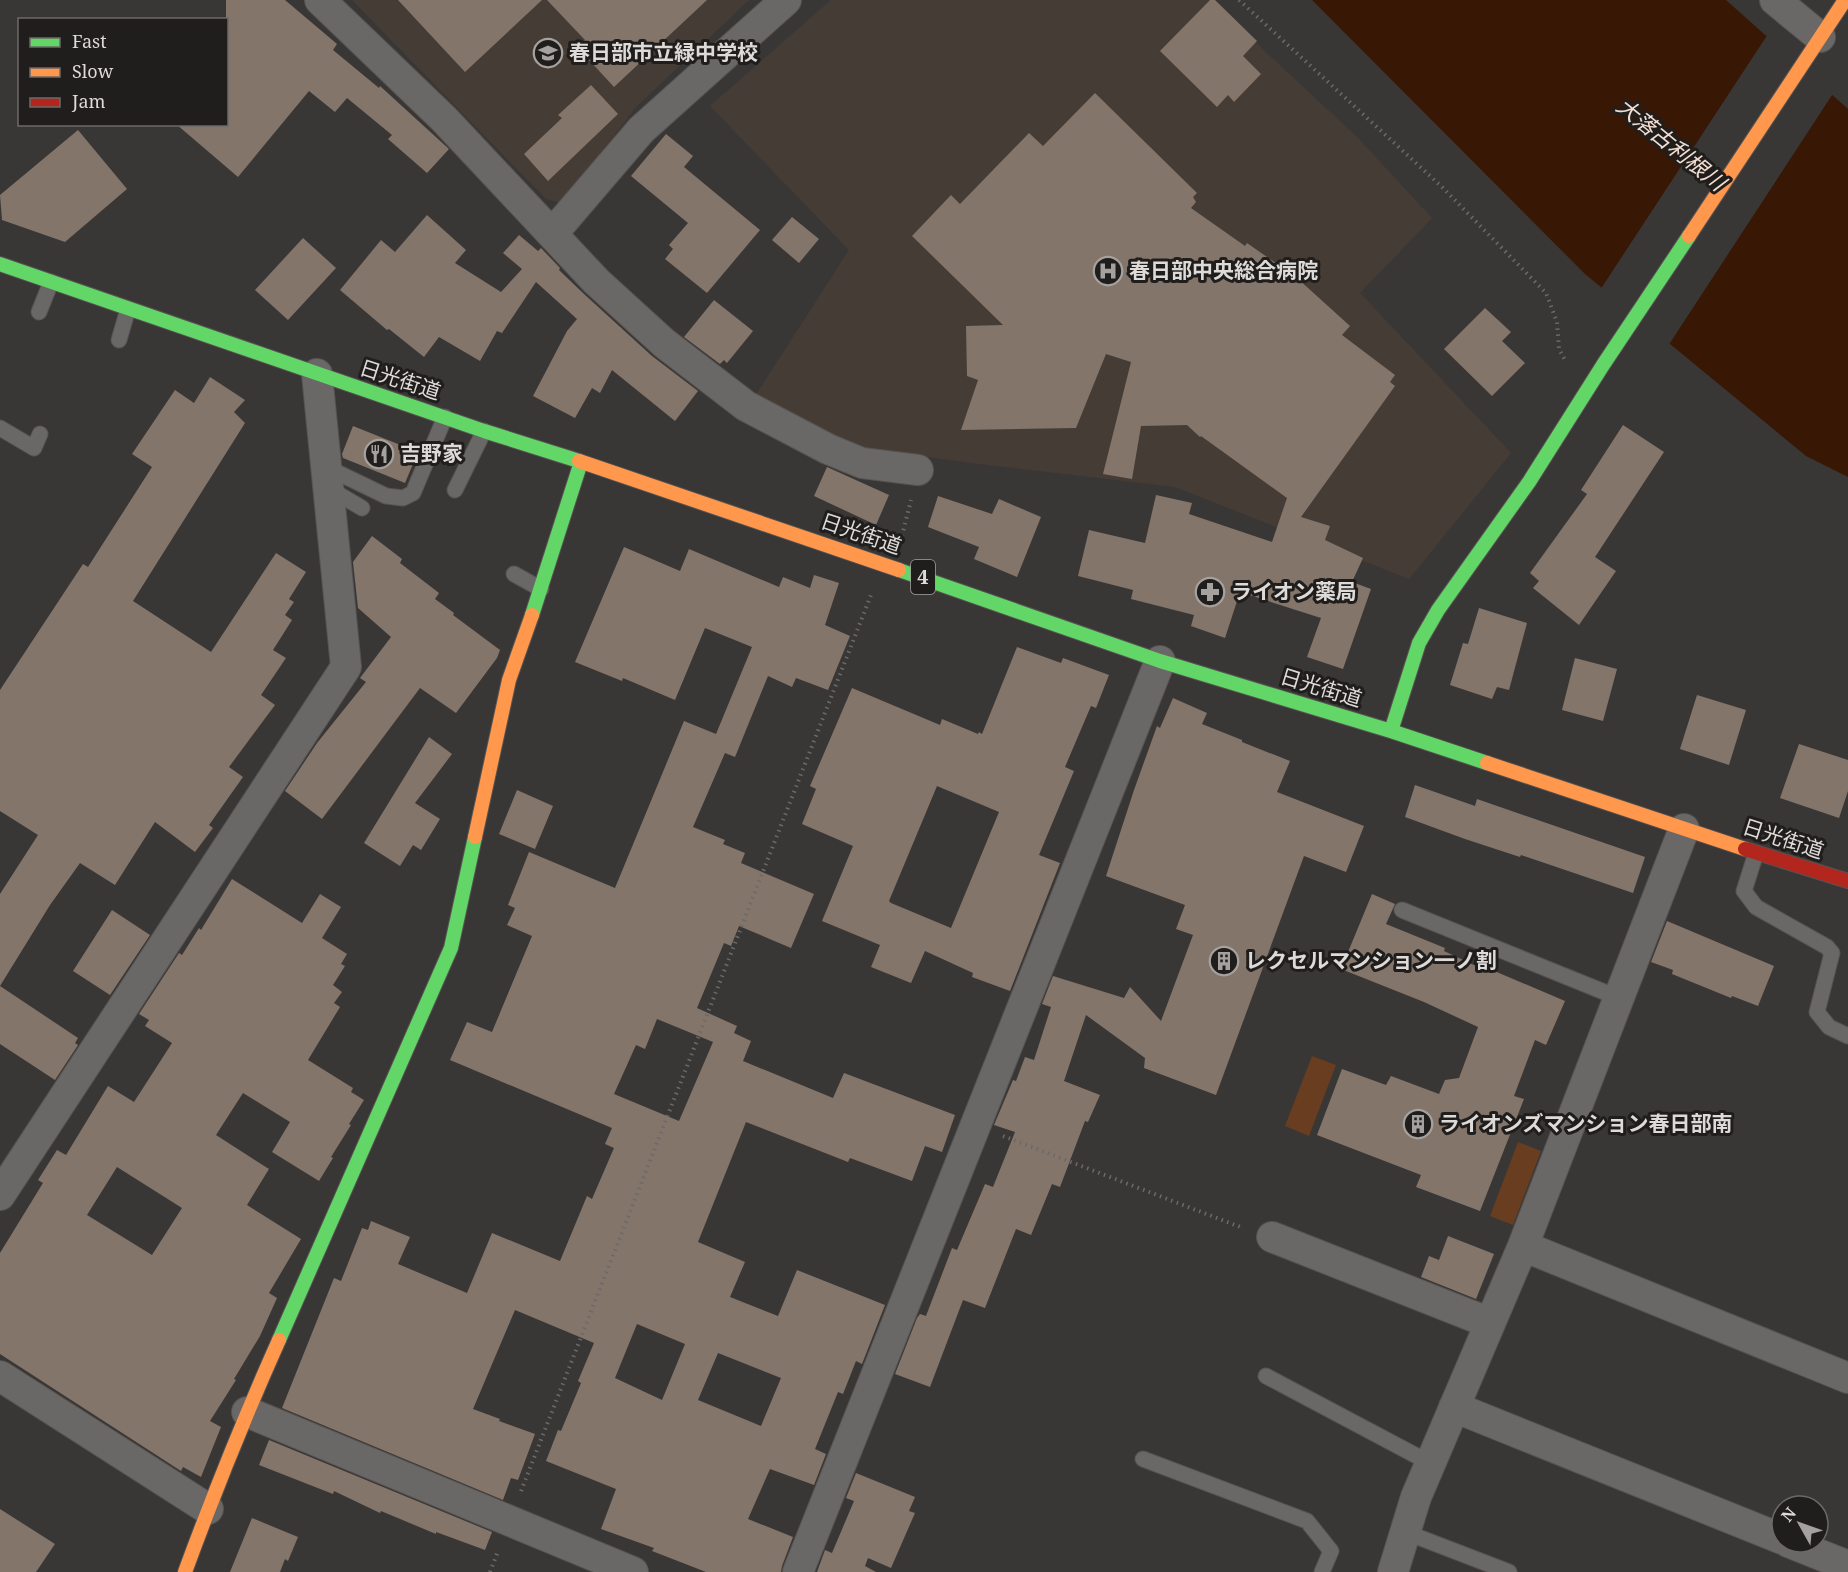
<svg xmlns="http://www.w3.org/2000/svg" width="1848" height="1572" font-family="'Noto Serif','Noto Sans JP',serif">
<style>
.built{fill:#463c36}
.green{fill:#683d20}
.water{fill:#381705}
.pier{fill:#393735}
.building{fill:#84756a;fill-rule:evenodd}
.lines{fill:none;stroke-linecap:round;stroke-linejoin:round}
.lane-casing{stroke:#565352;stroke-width:17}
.street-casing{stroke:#565352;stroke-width:32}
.fast-casing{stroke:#565352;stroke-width:16}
.slow-casing{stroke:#565352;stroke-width:16}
.jam-casing{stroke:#565352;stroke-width:16}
.path{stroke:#6c6a69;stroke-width:4;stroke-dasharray:1.5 4.5;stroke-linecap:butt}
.lane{stroke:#6a6866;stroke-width:15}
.street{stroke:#6a6866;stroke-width:30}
.fast{stroke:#63d668;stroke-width:14}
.slow{stroke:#ff974d;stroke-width:14}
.jam{stroke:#b3261e;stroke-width:14}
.labels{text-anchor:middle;stroke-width:6;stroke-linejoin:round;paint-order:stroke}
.shield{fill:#201e1d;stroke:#a4a2a0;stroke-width:1.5}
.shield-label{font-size:20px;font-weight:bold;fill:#dddad8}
.poi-label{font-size:21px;font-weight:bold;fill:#dddad8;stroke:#201e1d;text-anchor:start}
.street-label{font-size:21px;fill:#dddad8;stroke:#201e1d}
.water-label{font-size:22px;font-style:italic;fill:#f2ddd1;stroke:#201e1d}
</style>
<rect width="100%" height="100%" fill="#393735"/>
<!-- built -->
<path class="built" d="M352,0H749L636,107L562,203L546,199Z
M831,0H1210L1358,138L1432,218L1360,293L1511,453L1409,579L1175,487L971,463L853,446L750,404L849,250L710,106Z"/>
<!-- green -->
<path class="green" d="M1312,1056L1336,1065L1309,1136L1285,1126Z
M1518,1142L1541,1151L1513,1225L1490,1216Z"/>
<!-- water -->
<path class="water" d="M1312,0H1726L1848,109V477L1806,456L1585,274Z"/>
<!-- pier -->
<path class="pier" d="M1768,34L1834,92L1668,346L1600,290Z"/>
<!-- building -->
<path class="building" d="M226,0H285L337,44L333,50L379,88L380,86L449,149L427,173L388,139L392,135L347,98L335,112L309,91L238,177L176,124H226Z
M398,0H542L465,72Z
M547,0H707L614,87L577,47L585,40Z
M1210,0H1215L1257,41L1243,56L1261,74L1234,102L1228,95L1217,107L1160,51Z
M591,85L618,114L548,181L524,154L562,118L558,115Z
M1095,93L1197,193L1193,197L1196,202L1191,208L1245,246L1247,243L1297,278L1350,326L1342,335L1395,375L1390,382L1395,386L1301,517L1330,526L1325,540L1363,558L1352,582L1371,589L1343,669L1307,657L1321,618L1240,592L1225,638L1191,626L1194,615L1131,599L1133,590L1078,576L1089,530L1145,543L1156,495L1192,503L1189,514L1272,542L1287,498L1201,436L1200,437L1187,425L1141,426L1132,479L1103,474L1131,362L1106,354L1076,428L961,430L978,380L967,376L966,326L1003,325L912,236L951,195L960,204L1029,133L1043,146Z
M78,130L127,189L65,242L2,220L0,195Z
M666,134L693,156L684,167L760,230L707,293L665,259L673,249L669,245L688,223L631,176Z
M427,215L466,250L455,263L501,292L522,269L503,253L519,235L538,251L541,248L560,268L559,270L584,294L652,356L698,391L675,421L612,370L600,393L592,388L575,418L533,396L567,331L577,319L536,282L502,333L497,331L480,361L439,337L424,357L389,329L387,330L340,290L381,240L395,252Z
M792,217L819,239L799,263L772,240Z
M303,238L336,268L288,320L255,290Z
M714,300L753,331L727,363L724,360L720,364L684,337Z
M1485,308L1511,332L1502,341L1525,363L1492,396L1444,349Z
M210,377L245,400L234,412L245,423L133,601L211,652L276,553L306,572L289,599L294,602L285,615L292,620L273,650L286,658L261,695L275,705L229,767L243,777L209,825L213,828L195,852L155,822L115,885L80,863L50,905L0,986V894L38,835L0,811V690L83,564L88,567L152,467L132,454L175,390L194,403Z
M1623,425L1664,452L1595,557L1616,571L1579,625L1533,588L1539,581L1530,573L1587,494L1581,490Z
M353,426L418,452L405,483L343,458L342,454Z
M827,467L889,495L876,525L814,496Z
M938,496L992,514L999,499L1041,517L1017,577L974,559L979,547L928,527Z
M372,536L402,559L400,563L439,593L435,599L454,613L453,615L500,650L497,658L456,713L420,688L322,819L285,791L317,743L366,682L360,678L391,637L358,608L353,562Z
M624,547L680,571L689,549L779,587L783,577L810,588L814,575L839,583L825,625L850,636L828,690L796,678L792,687L768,676L735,757L725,753L693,827L725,840L723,844L745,853L741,863L814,894L791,948L739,926L731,946L724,943L697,1008L737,1026L734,1033L751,1041L743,1061L833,1098L844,1073L955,1115L942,1152L925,1146L912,1181L850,1158L848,1162L746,1122L698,1242L745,1262L730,1297L778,1316L797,1270L885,1305L862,1364L856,1361L843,1394L838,1392L815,1449L826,1454L814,1485L770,1469L748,1519L793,1537L782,1566L781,1572H706L652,1551L654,1548L601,1529L616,1489L546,1461L558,1430L561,1431L581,1383L578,1381L594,1343L515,1310L473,1409L500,1419L499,1421L535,1434L518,1480L511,1478L503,1500L282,1408L334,1278L341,1281L362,1228L368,1230L371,1221L410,1237L398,1264L467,1293L492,1233L560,1261L587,1196L592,1199L614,1148L605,1144L612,1128L450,1060L467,1022L492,1032L532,936L507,925L515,908L508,905L529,852L615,888L684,721L716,734L752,647L705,628L675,700L623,678L622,681L575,662ZM657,1019L713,1042L679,1121L614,1094L636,1045L645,1049ZM637,1324L685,1344L662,1400L615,1378ZM718,1353L781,1378L761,1426L698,1400Z
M1479,608L1527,623L1509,690L1497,687L1492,699L1450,685L1463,643L1468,644Z
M1017,647L1061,663L1063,658L1109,675L1096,708L1091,706L1065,767L1074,771L1039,855L1060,863L1010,991L972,977L973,973L925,951L911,983L871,967L880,945L822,921L853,846L802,824L816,789L810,786L852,688L940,725L942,719L978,734L979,732L982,734ZM937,786L999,812L951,928L891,903L889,901Z
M1575,658L1617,669L1603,721L1562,710Z
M1697,695L1746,710L1729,765L1680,749Z
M1173,698L1207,713L1202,724L1242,740V742L1290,761L1277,792L1364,826L1346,872L1304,856L1216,1095L1144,1068L1145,1058L1086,1015L1064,1081L1100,1095L1088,1122L1085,1121L1060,1187L1052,1184L1031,1235L1016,1229L985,1308L963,1300L930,1387L895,1374L917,1318L920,1314L926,1316L952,1248L957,1250L985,1184L993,1187L1015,1132L994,1125L1013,1080L1016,1081L1025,1057L1034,1060L1051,1007L1042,1004L1053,976L1124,998L1130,987L1161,1021L1193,935L1176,929L1185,905L1106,876L1134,790L1157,726L1160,728Z
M429,737L452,754L415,803L440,819L421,850L413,845L400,866L364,843Z
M1799,744L1848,760V791L1839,818L1780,798Z
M1415,785L1475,806L1477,799L1645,857L1633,893L1521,855L1520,857L1465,839L1405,817Z
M517,790L553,806L535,849L499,834Z
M232,879L302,923L320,894L341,907L322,938L347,954L341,964L345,966L333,985L342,992L334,1003L340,1007L308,1060L353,1088L351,1092L364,1100L349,1124L351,1125L331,1157L333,1158L319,1181L272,1152L290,1122L243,1093L216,1135L269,1169L247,1205L301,1239L269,1293L277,1298L260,1336L234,1379L236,1380L210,1421L221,1427L201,1477L183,1467L181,1471L0,1354V1253L43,1183L38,1180L57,1150L66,1155L108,1086L134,1102L172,1043L145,1026L149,1020L139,1014L179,953L182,955L199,928L201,930ZM117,1167L182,1208L152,1255L87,1215Z
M1372,894L1395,904L1386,924L1445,948L1444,951L1491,973L1492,970L1565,1001L1546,1045L1535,1040L1514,1096L1524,1099L1480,1211L1416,1187L1421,1175L1317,1135L1342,1069L1386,1085L1391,1076L1439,1094L1445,1080L1459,1078L1478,1027L1424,1002L1341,969Z
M112,910L150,935L110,995L73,971Z
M1667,921L1774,966L1758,1006L1732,996L1731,998L1672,974L1673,970L1651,962Z
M0,986L78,1038L75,1043L78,1045L55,1080L0,1044Z
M1448,1236L1494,1254L1476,1299L1421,1277L1429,1256L1439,1260Z
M269,1440L492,1532L485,1550L436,1532V1534L381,1511L380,1513L334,1491L333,1494L259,1465Z
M856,1473L915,1497L909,1511L915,1513L891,1568L868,1558L865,1566L876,1572H817L825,1550L832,1553L854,1501L846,1498Z
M0,1509L55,1544L36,1572H0Z
M252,1518L298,1537L288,1561L285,1559L280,1572H230Z"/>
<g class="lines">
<!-- lane casing -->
<g class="lane-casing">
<path id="lane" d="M39,312L51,282
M119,340L128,309
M0,428L34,448L40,434
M326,467L386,496L403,498L413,493L445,417
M328,488L362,508
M455,490L484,431
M514,574L541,589
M1756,853L1744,891L1756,907L1827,947L1832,953L1817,1012L1829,1027L1848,1036
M1402,910L1619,998
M1266,1376L1430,1463
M1143,1459L1307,1521L1331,1551L1322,1572
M1405,1532L1509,1572"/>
</g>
<!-- street casing -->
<g class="street-casing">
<path id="street" d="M320,0L444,119L596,281L664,343L746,406L828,449L862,463L918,470
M1775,0L1820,37
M552,234L641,130L786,0
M0,1195L346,667L317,374
M1272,1237L1490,1323
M1523,1246L1848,1378
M0,1376L208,1509
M1454,1407L1782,1539
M247,1412L633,1572
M1788,1542L1848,1566
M798,1572L1160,661
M1393,1572L1416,1497L1523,1246L1684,829"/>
</g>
<!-- fast casing -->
<g class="fast-casing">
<path id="fast" d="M0,264L484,431L579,461
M899,570L1160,661L1391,731L1487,763
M532,615L581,462
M1391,731L1419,643L1438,610L1529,482L1603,365L1689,236
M279,1340L451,948L475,837"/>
</g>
<!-- slow casing -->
<g class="slow-casing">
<path id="slow" d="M1689,236L1845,0
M579,461L899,570
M1487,763L1745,849
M475,837L509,680L532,615
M185,1572C214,1493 245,1416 279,1340"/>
</g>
<!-- jam casing -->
<g class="jam-casing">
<path id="jam" d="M1745,849L1848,881"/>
</g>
<!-- path -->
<path class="path" d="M1239,0L1442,187L1546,293L1557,322L1559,349L1566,362
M902,536L911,500
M1003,1136L1243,1228
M521,1491L871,595
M490,1572L498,1551"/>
<!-- lane -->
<use href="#lane" class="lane"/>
<!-- street -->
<use href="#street" class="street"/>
<!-- fast -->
<use href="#fast" class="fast"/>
<!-- slow -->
<use href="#slow" class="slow"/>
<!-- jam -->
<use href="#jam" class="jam"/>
</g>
<!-- icons -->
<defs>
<g id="school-ring" transform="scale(1.5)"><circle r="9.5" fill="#201e1d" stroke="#a4a19f" stroke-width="1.5"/><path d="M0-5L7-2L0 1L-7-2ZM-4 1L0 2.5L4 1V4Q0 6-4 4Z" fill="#a4a19f"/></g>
<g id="hospital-ring" transform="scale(1.5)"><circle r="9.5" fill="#201e1d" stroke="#a4a19f" stroke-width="1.5"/><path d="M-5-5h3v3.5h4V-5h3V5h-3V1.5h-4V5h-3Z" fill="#a4a19f"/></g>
<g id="restaurant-ring" transform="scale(1.5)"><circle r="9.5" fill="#201e1d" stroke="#a4a19f" stroke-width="1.5"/><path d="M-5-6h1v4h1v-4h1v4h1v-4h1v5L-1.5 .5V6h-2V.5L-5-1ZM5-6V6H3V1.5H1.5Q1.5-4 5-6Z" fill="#a4a19f"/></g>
<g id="pharmacy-ring" transform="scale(1.5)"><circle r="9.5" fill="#201e1d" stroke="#a4a19f" stroke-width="1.5"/><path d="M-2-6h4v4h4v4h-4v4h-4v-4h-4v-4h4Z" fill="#a4a19f"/></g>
<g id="building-ring" transform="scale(1.5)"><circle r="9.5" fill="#201e1d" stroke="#a4a19f" stroke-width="1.5"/><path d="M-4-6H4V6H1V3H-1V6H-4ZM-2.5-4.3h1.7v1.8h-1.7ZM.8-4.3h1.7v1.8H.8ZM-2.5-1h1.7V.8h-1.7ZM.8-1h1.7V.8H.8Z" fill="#a4a19f"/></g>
</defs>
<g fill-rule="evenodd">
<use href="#school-ring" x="548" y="53"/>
<use href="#hospital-ring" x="1108" y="271"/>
<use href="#restaurant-ring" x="379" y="454"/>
<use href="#pharmacy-ring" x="1210" y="592"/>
<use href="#building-ring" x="1224" y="961"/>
<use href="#building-ring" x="1418" y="1124"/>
</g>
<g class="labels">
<!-- shield labels -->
<rect class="shield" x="911" y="560" width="24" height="34" rx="4.5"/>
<g class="shield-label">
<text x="923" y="584">4</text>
</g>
<!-- poi labels -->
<g class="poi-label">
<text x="569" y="60">春日部市立緑中学校</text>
<text x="1129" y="278">春日部中央総合病院</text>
<text x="400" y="461">吉野家</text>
<text x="1231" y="599">ライオン薬局</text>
<text x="1245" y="968">レクセルマンション一ノ割</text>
<text x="1439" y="1131">ライオンズマンション春日部南</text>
</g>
<!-- street labels -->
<g class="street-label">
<text transform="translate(400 380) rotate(18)" y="7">日光街道</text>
<text transform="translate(861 534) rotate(19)" y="7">日光街道</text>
<text transform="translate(1321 688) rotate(17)" y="7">日光街道</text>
<text transform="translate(1783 839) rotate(18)" y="7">日光街道</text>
</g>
<!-- water labels -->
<g class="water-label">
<text transform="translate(1671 144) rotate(39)" y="8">大落古利根川</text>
</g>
</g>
<!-- legend -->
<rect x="18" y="18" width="210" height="108" fill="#201e1d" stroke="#6c6968" stroke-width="1.5"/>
<rect x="30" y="38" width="30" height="9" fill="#63d668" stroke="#6c6968" stroke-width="1.5"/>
<text x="72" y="48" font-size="18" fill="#dddad8">Fast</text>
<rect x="30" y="68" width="30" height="9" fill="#ff974d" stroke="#6c6968" stroke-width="1.5"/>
<text x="72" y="78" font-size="18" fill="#dddad8">Slow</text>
<rect x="30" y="98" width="30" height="9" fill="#b3261e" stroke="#6c6968" stroke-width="1.5"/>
<text x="72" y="108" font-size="18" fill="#dddad8">Jam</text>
<!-- north arrow -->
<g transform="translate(1800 1524) rotate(310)"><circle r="28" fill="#201e1d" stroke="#6c6968" stroke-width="1.5"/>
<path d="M0-4.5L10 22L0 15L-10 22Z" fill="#a4a19f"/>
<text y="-9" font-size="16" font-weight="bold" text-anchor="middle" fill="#dddad8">N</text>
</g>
</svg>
